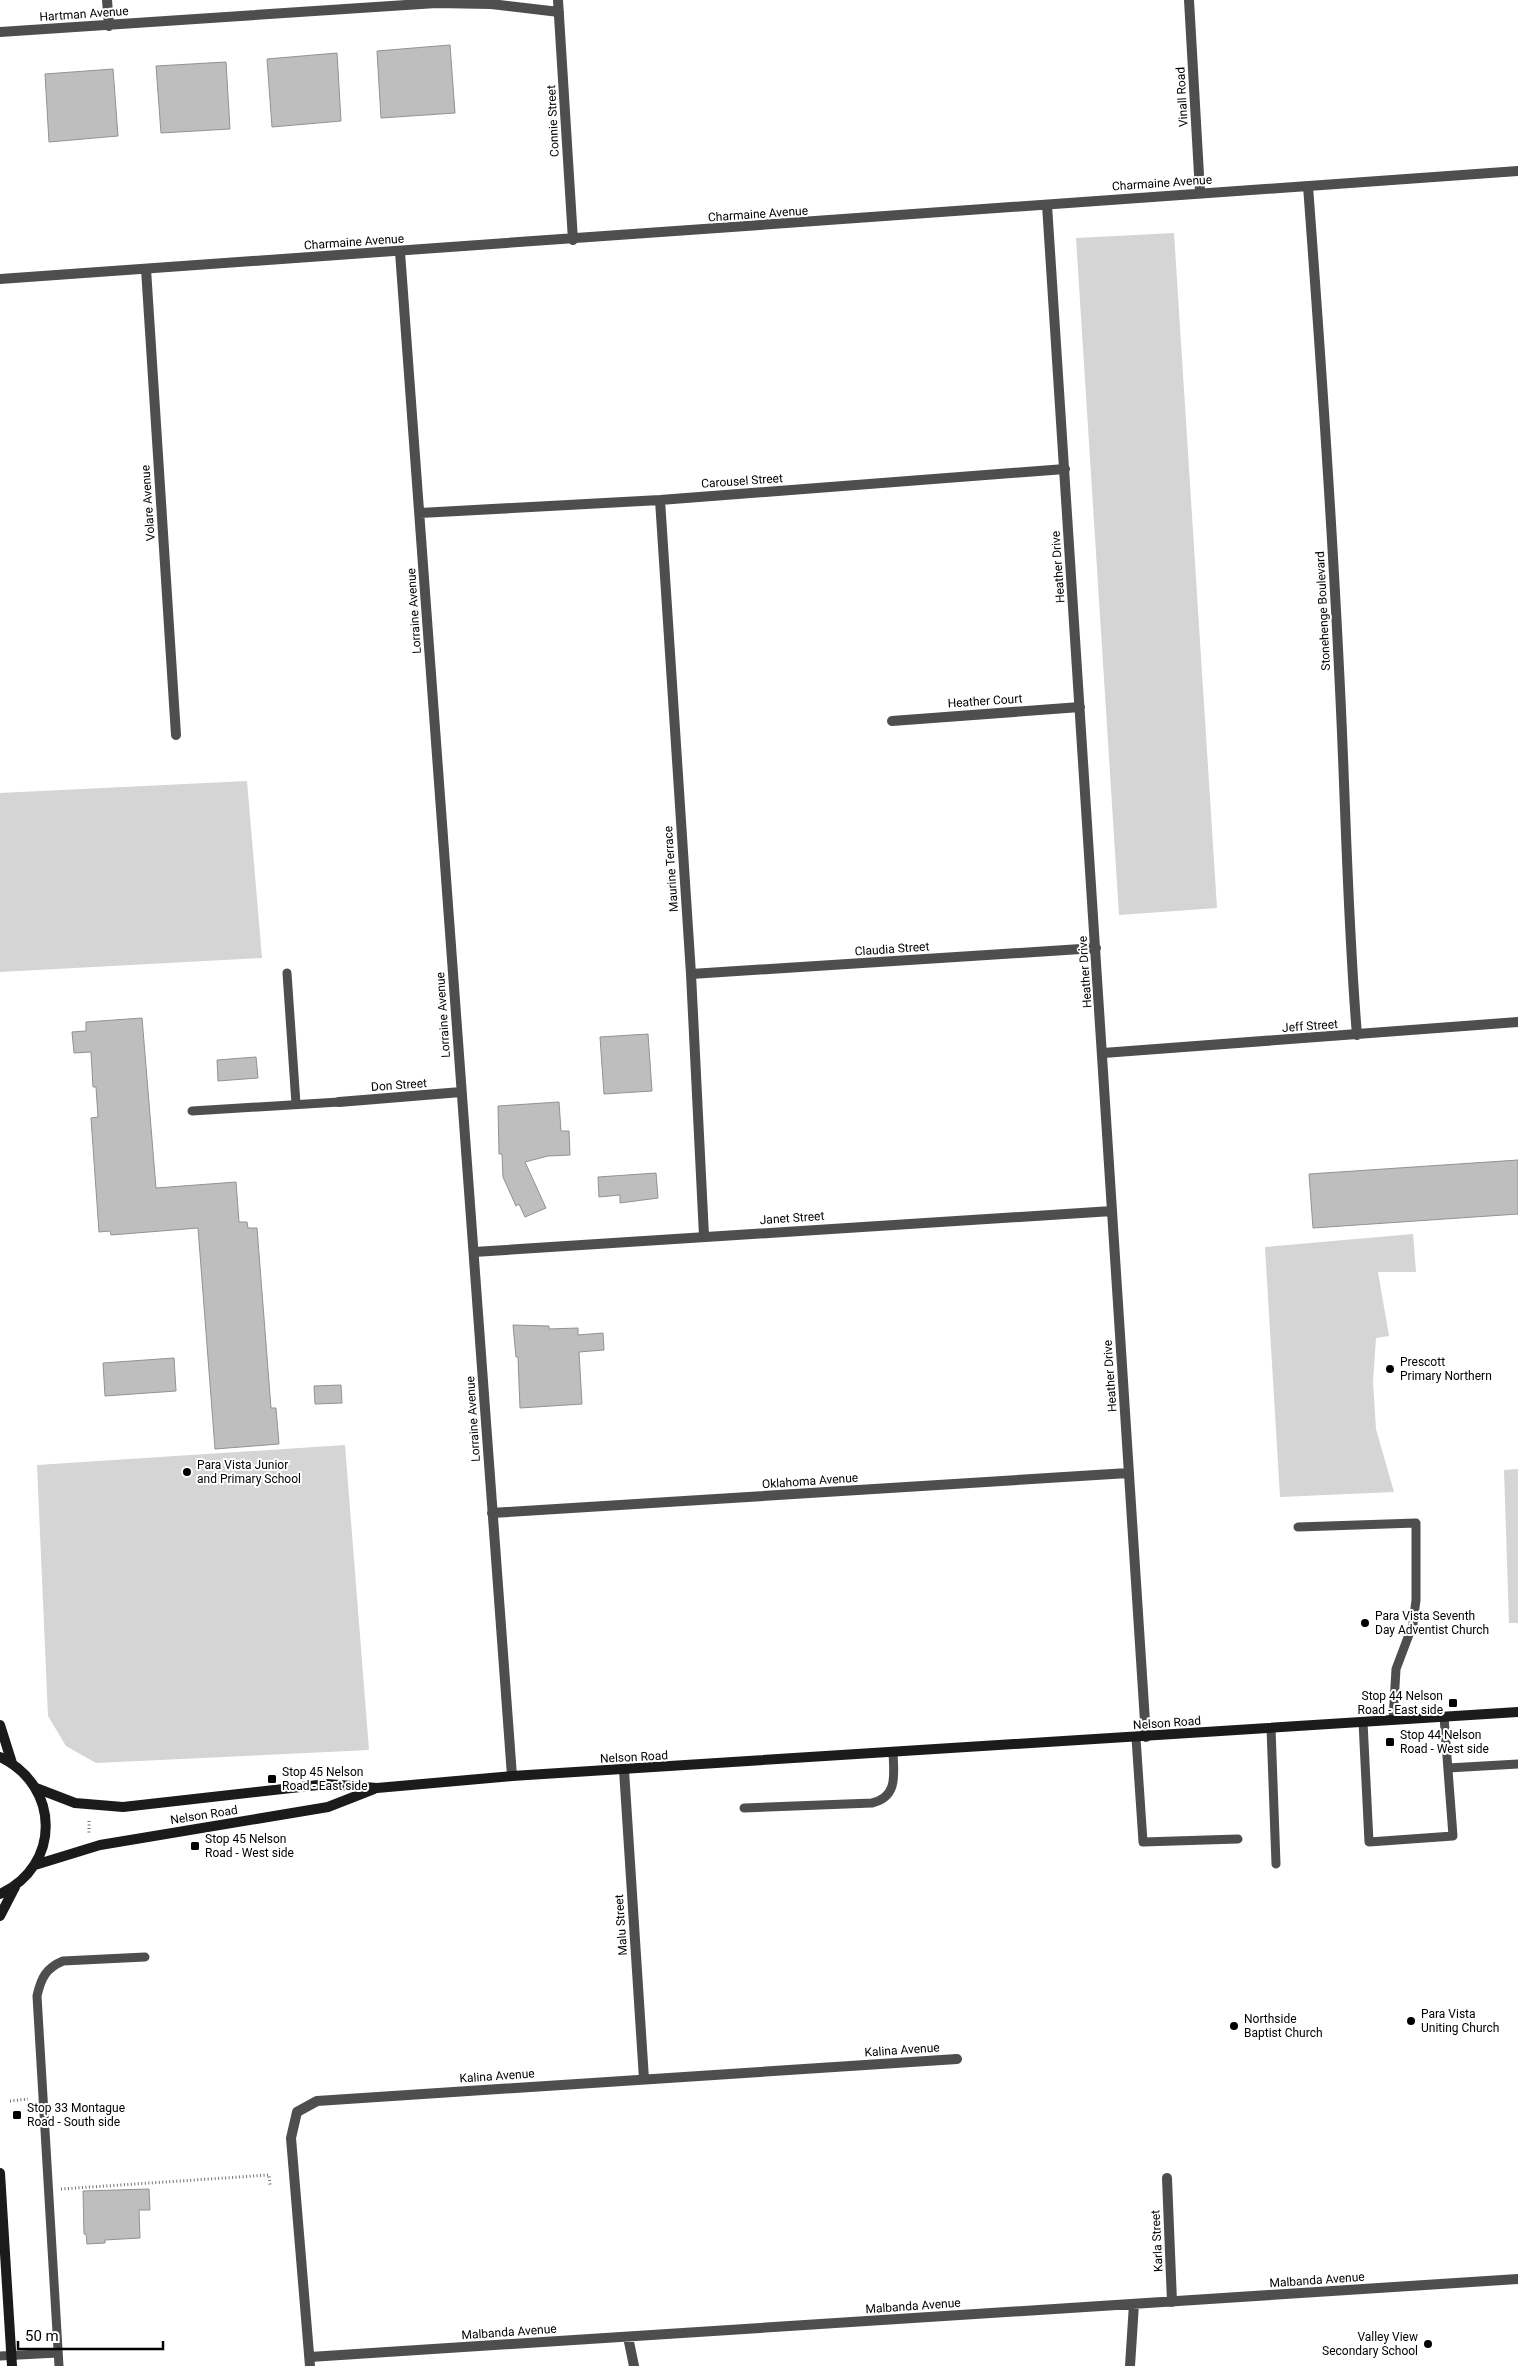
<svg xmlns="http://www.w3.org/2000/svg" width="1518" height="2366" font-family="Roboto,sans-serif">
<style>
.green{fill:#d5d5d5}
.building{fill:#bebebe;stroke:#929292}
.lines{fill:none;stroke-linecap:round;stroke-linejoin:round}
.path{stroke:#707070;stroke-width:3;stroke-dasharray:1 2.5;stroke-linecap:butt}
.lane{stroke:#4e4e4e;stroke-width:9}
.street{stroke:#4e4e4e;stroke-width:10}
.secondary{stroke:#1b1b1b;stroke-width:10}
.poi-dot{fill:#000;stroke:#fff;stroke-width:2}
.labels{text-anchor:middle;stroke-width:4;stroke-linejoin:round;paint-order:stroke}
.street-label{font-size:12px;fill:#000;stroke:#fff}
.poi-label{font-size:12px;fill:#000;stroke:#fff;text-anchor:start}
</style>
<rect width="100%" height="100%" fill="#fff"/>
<!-- green -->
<path class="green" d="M1174,233L1217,908L1119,915L1076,238Z
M247,781L262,958L0,972V793Z
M1413,1234L1416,1272H1378L1389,1336L1376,1338L1373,1382L1376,1429L1394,1492L1280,1497L1265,1247Z
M345,1445L369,1750L96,1763L66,1746L48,1716L37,1465Z
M1518,1469V1623H1509L1504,1470Z"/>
<!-- building -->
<path class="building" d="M450,45L455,113L381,118L377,51Z
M337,53L341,121L272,127L267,59Z
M226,62L230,129L161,133L156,66Z
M113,69L118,136L49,142L45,74Z
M142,1018L156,1188L236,1182L239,1222H247L248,1228H257L271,1408H276L279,1444L215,1449L198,1228L111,1235L110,1231L99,1232L91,1118L98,1117L96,1087H93L91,1052L74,1053L72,1032L86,1031V1022Z
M648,1034L652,1091L604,1094L600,1037Z
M256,1057L258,1078L218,1081L217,1060Z
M559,1102L561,1131H569L570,1155L548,1156L525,1162L546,1208L525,1217L519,1204L516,1206L503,1177L502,1154H499L498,1106Z
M1518,1160V1214L1313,1228L1309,1174Z
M656,1173L658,1198L620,1203V1195L599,1197L598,1177Z
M513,1325L549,1326V1329L578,1328V1335L603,1333L604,1350L579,1352L582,1404L520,1408L518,1357H516Z
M174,1358L176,1391L105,1396L103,1363Z
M341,1385L342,1403L315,1404L314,1386Z
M149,2189L150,2210H139L140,2238L105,2240V2243L87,2244L86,2234H84L83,2191Z"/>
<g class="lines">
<!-- path -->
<path class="path" d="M89,1821V1834
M10,2101L28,2099
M61,2189L269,2175L270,2185"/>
<!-- lane -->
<path class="lane" d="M287,973L296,1104
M192,1111L339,1102
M1298,1527L1416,1523V1600L1413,1624L1396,1669L1393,1720
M1363,1722L1369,1842L1453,1836L1444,1717
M1271,1728L1276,1864
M1136,1738L1143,1842L1238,1839
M1448,1768L1518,1764
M744,1808L872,1803C898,1797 894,1775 893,1753
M0,2356L58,2353
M59,2366L37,1996C41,1978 46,1968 63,1961L145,1957"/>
<!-- street -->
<path class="street" d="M107,0L109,26
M558,0L573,240
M1189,0L1200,192
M0,32L436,3L491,4L559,12
M1308,186C1321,360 1333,535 1341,710C1346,819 1348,927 1357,1035
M1047,205L1146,1737
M400,252L512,1776
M146,269L176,735
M0,279L1518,171
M660,500L691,974L704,1236
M420,513L660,500L1065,469
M892,721L1080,707
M691,974L1096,948
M1103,1053L1518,1022
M339,1102L461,1092
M474,1252L1112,1211
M492,1513L1128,1473
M624,1770L644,2079
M1167,2178L1172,2302
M628,2337L634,2366
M310,2357L1518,2279
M310,2366L291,2138L297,2112L317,2101L957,2059
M1130,2366L1134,2304"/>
<!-- secondary -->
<path class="secondary" d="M0,1725L12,1763
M0,1757C61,1786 61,1866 0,1894
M36,1788L75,1803L123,1807L327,1784L377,1788L512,1776L1518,1712
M35,1865L100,1845L328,1807L374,1789
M0,1916L15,1887
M0,2173L12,2366"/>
</g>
<!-- markers -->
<g class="poi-dot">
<circle cx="1390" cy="1369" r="5"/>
<circle cx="187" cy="1472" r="5"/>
<circle cx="1365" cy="1623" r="5"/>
<rect x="1448" y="1698" width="10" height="10" rx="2.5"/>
<rect x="1385" y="1737" width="10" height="10" rx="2.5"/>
<rect x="267" y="1774" width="10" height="10" rx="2.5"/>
<rect x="190" y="1841" width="10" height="10" rx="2.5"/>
<circle cx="1411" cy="2021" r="5"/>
<circle cx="1234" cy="2026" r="5"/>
<rect x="12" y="2110" width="10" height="10" rx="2.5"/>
<circle cx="1428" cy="2344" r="5"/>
</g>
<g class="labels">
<!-- street labels -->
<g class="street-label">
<text transform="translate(84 14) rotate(-4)" y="4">Hartman Avenue</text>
<text transform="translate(1182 97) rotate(-93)" y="4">Vinall Road</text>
<text transform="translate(553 121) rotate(-93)" y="4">Connie Street</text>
<text transform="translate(1162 183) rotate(-4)" y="4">Charmaine Avenue</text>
<text transform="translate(758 214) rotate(-4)" y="4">Charmaine Avenue</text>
<text transform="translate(354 242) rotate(-4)" y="4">Charmaine Avenue</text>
<text transform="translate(742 481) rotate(-4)" y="4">Carousel Street</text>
<text transform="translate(148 503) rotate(-94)" y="4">Volare Avenue</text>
<text transform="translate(1058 567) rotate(-94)" y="4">Heather Drive</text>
<text transform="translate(414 611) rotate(-94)" y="4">Lorraine Avenue</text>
<text transform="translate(1323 611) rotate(-93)" y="4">Stonehenge Boulevard</text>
<text transform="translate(985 701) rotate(-4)" y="4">Heather Court</text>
<text transform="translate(671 869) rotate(-94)" y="4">Maurine Terrace</text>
<text transform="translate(892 949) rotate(-4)" y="4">Claudia Street</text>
<text transform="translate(1085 972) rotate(-94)" y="4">Heather Drive</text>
<text transform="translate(443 1015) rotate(-94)" y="4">Lorraine Avenue</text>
<text transform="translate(1310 1026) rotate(-4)" y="4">Jeff Street</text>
<text transform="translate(399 1085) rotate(-4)" y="4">Don Street</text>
<text transform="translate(792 1218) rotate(-4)" y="4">Janet Street</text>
<text transform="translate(1110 1376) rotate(-94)" y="4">Heather Drive</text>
<text transform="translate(473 1419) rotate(-94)" y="4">Lorraine Avenue</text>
<text transform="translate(810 1481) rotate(-4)" y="4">Oklahoma Avenue</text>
<text transform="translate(1167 1723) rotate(-4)" y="4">Nelson Road</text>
<text transform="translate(634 1757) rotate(-3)" y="4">Nelson Road</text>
<text transform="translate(204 1815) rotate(-9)" y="4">Nelson Road</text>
<text transform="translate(621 1925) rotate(-94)" y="4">Malu Street</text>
<text transform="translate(902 2050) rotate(-4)" y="4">Kalina Avenue</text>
<text transform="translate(497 2076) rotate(-4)" y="4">Kalina Avenue</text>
<text transform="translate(1157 2241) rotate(-93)" y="4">Karla Street</text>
<text transform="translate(1317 2280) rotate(-4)" y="4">Malbanda Avenue</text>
<text transform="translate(913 2306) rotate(-4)" y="4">Malbanda Avenue</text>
<text transform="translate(509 2332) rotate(-4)" y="4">Malbanda Avenue</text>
</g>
<!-- poi labels -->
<g class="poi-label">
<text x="1400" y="1366">Prescott<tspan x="1400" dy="14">Primary Northern</tspan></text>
<text x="197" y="1469">Para Vista Junior<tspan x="197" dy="14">and Primary School</tspan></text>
<text x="1375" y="1620">Para Vista Seventh<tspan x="1375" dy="14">Day Adventist Church</tspan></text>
<text x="1443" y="1700" text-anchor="end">Stop 44 Nelson<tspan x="1443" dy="14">Road - East side</tspan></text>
<text x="1400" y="1739">Stop 44 Nelson<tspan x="1400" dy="14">Road - West side</tspan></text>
<text x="282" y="1776">Stop 45 Nelson<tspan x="282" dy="14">Road - East side</tspan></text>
<text x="205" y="1843">Stop 45 Nelson<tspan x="205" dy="14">Road - West side</tspan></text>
<text x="1421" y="2018">Para Vista<tspan x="1421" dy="14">Uniting Church</tspan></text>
<text x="1244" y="2023">Northside<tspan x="1244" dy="14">Baptist Church</tspan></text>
<text x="27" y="2112">Stop 33 Montague<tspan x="27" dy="14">Road - South side</tspan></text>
<text x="1418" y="2341" text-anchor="end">Valley View<tspan x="1418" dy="14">Secondary School</tspan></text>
</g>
</g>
<!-- scale -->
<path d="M18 2341v8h145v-8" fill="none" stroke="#000000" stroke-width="2.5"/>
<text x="25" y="2341" font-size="15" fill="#000000" stroke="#ffffff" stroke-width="4" paint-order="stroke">50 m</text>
</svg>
